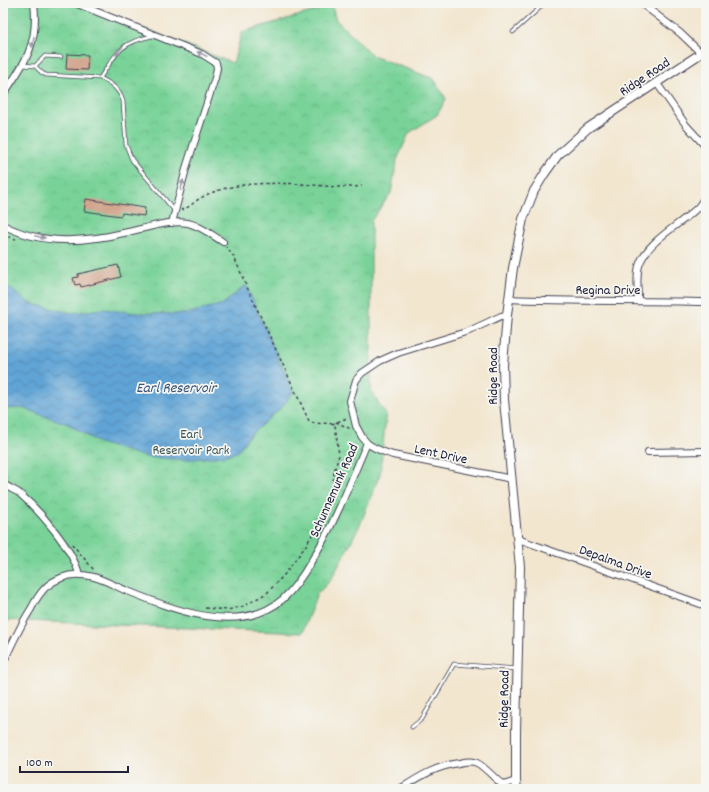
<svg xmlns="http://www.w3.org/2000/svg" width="709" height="792" font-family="Dekko,sans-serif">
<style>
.park{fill:url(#park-crowns);stroke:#4e7a6a}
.water{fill:url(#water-waves);stroke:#426388}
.building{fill:#d1a48d}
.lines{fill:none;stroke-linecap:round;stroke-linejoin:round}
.service-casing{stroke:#413f51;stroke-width:4.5}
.minor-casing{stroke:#413f51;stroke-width:8}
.tertiary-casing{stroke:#413f51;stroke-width:10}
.path{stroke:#413f51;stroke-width:1.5;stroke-dasharray:3 3;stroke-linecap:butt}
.service{stroke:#fff;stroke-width:3}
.minor{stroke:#fff;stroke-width:6}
.tertiary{stroke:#fff;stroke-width:8}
.oneway{fill:#9c9ca7}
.labels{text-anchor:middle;stroke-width:3.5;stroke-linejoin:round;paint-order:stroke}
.street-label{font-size:14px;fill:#22223b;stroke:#f6f6f2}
.park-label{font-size:14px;fill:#3c5757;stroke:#f6f6f2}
.water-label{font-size:15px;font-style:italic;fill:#3b5679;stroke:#f6f6f2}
</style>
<defs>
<pattern id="park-crowns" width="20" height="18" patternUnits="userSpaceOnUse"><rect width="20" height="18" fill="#79d399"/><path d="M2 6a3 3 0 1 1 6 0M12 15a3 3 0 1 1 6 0" fill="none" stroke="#68b585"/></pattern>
<pattern id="water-waves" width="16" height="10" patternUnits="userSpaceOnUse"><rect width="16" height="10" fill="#61a4d6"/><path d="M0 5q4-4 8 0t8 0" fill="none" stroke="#5085af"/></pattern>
</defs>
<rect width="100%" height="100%" fill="#f6f6f2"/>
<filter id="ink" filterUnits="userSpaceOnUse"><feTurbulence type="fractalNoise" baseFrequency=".025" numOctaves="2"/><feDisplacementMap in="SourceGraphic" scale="8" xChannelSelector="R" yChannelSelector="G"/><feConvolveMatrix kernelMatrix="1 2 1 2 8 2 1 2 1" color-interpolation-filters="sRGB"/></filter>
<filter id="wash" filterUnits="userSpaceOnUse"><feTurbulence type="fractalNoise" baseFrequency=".012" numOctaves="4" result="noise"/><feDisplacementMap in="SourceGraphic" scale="16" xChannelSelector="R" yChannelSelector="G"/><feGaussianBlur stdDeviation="0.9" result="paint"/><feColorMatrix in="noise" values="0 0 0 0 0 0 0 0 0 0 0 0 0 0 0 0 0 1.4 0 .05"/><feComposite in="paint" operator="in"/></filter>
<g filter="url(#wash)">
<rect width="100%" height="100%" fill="#f2e6cf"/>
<!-- park -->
<path class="park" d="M3,3H78L233,63L242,32L332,6L336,20L373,56L434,79L446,99L437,115L409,133L397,160L391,193L371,221V391L386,415L380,474L360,525L331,580L317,594L302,633L3,620Z"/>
<!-- water -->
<path class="water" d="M3,283L29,303L71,313L103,309L136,313L185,314L223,304L246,285L293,392L283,406L250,435L237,452L222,456L186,460L146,457L99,443L68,424L22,408L3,409Z"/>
<g id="blocks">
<!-- building -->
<path class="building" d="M67,54L88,55L87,70L66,69Z
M86,199L145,208L144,216L122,213L121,216L84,211Z
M118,265L121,277L81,287L80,284L75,285L73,278L78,277V274Z"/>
</g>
</g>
<g filter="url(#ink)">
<use href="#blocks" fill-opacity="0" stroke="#413f51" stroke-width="1"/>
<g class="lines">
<!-- service casing -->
<g class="service-casing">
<path id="service" d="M513,32L545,3
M23,65L35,66L45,56L61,57
M35,66L42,73L46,75L100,78C117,52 120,43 152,36
M100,78C111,83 119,89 123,101L126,145L132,160L174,210
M412,727L422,719L454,664L517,669"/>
</g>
<!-- minor casing -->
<g class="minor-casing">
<path id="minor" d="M75,3L202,54L216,63L217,68L215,78L187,165L172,223
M641,3L680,33L701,53
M656,82L686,125L706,147
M3,95C25,63 39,44 34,3
M3,225C43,246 86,242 128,232C147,228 169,220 188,223C201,226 212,235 223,242
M509,299C575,302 640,300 706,302
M638,300C638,289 636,277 639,266C646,242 678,226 695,210C700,206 703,200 706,195
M367,443C374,449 384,452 393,455L512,479
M648,452L706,451
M3,484C8,487 14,490 19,493C40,511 72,548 79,574
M518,539L706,606
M3,663C12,644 20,626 31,609C35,601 40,593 46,587C55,579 68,574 80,575C96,575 111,584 125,590C172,609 239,637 283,599C295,588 304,574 312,560C335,523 350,483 367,443L362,437L356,426L350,401L356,380L362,373L380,361L398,353L469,331L501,316L507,315
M400,789C419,777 436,766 459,763C464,762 471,760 477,763C485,767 495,779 503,785
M500,789L503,785L516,781"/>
</g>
<!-- tertiary casing -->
<g class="tertiary-casing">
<path id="tertiary" d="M517,789L516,781V731L520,567L504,400L503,365L507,315L513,268L523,219L534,191L545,173L558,155L588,128L706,50"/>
</g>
<!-- path -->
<path class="path" d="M181,210C189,208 193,203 199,199C212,191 228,187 243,185C262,183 281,183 301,184C322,185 340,189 362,186
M3,234L11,238L16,239
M336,422L351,429
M332,424L347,418
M3,475L8,479
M72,544L94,570
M205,608L228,610L244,606L267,593L284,575L305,547L320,521L332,494L334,472L339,455L335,425C327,421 319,426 309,421L246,285L234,257L226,247"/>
<!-- service -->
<use href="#service" class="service"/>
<!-- minor -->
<use href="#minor" class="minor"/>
<!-- tertiary -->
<use href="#tertiary" class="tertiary"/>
</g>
<!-- one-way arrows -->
<defs><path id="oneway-solid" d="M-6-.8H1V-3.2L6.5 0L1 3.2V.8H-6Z"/></defs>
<g class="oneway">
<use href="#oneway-solid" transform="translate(33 42) rotate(103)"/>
<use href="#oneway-solid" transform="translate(119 51) rotate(131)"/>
<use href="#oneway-solid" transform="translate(202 54) rotate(-154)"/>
<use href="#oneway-solid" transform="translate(182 185) rotate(-76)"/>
<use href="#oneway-solid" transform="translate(40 237) rotate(12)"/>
</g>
</g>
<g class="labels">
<!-- street labels -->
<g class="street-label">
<text transform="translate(644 76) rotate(-34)" y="5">Ridge Road</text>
<text x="608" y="294">Regina Drive</text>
<text transform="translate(492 376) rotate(-90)" y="5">Ridge Road</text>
<text transform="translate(441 453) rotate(12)" y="5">Lent Drive</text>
<text transform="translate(333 490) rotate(-66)" y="5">Schunnemunk Road</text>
<text transform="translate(616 561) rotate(20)" y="5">Depalma Drive</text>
<text transform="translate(503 699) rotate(-89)" y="5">Ridge Road</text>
</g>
<!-- park labels -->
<g class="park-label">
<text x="191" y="438">Earl<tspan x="191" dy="16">Reservoir Park</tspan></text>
</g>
<!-- water labels -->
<g class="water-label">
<text x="176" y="392">Earl Reservoir</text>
</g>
</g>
<!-- margin -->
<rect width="709" height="792" fill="none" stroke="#f6f6f2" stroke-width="16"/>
<!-- scale -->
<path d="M20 766v6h108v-6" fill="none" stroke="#22223b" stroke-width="2"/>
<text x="26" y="766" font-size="12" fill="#22223b" stroke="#f6f6f2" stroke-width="3" paint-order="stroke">100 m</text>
</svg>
